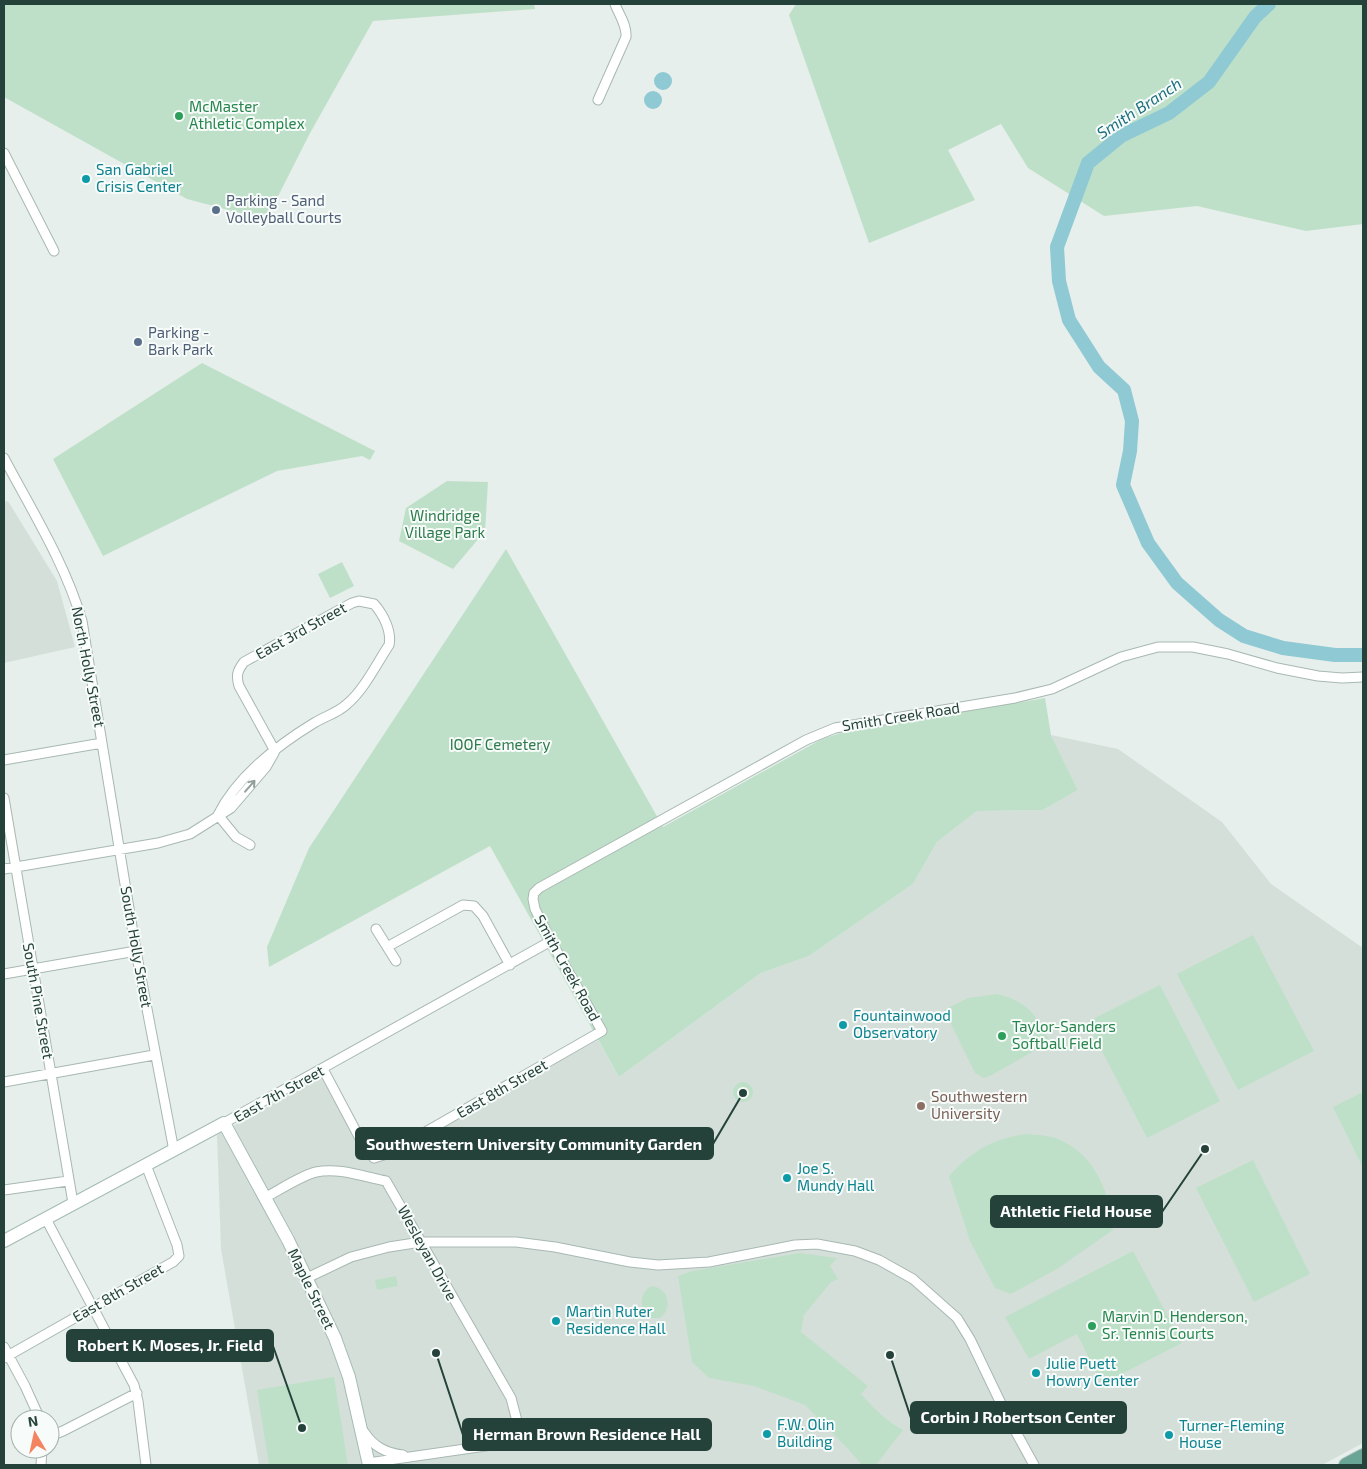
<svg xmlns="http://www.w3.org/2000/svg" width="1367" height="1469" font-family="'Exo 2',sans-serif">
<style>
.built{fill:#d4dfda}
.green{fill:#bfe0c8}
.water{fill:#8ec9d4}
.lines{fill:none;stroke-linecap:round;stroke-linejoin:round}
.river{stroke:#8ec9d4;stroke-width:14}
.street-casing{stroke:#a8b8b2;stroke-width:11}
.secondary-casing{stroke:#a4bbb3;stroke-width:14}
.primary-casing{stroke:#c2cac8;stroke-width:16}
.street{stroke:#fff;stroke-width:9}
.secondary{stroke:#fff;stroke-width:12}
.primary{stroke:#6aa596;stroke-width:14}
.oneway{stroke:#92a09c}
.leisure-dot{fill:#2e9e5b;stroke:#f7fbf9;stroke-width:2}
.culture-dot{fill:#0f9aa8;stroke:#f7fbf9;stroke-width:2}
.service-dot{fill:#5c6f8a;stroke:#f7fbf9;stroke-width:2}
.education-dot{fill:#8d6e63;stroke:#f7fbf9;stroke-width:2}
.labels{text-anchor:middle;stroke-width:4;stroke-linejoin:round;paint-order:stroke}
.leisure-label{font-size:15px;fill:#27864d;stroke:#f7fbf9;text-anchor:start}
.culture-label{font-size:15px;fill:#0d838f;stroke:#f7fbf9;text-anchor:start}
.service-label{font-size:15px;fill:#4e5e75;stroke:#f7fbf9;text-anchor:start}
.park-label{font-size:15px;fill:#2d7a4b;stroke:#f7fbf9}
.street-label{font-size:15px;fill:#24423a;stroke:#f7fbf9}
.education-label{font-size:15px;fill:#785e54;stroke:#f7fbf9;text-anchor:start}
.water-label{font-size:16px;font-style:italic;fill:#1c6f80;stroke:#f7fbf9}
.leader{fill:none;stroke:#24423a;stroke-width:2}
.callout-dot{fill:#24423a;stroke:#f7fbf9;stroke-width:2}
.callout{fill:#24423a;stroke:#24423a;stroke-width:2}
.callout-label{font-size:16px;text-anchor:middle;font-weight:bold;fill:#fff}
</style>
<rect width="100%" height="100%" fill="#e6efeb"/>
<!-- built -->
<path class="built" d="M8,501L57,581L75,647L4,663V502Z
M1051,735L1118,749L1222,822L1271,884L1363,948V1443L1322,1465H259L221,1249L217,1135L321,1077L365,1157L369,1161L376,1163L598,1040L619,1077L761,973L809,956L913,884L937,842L977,811L1043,810L1078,790Z"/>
<!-- green -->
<path class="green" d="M4,4H534L535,9L373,21L309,135L266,220L187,199L4,97Z
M796,4H1363V224L1306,231L1197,206L1104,216L1028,168L1001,124L948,150L975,200L869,243L789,15Z
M202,363L375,451L370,460L362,456L277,471L103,556L53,459Z
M447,481L488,482L485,531L453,569L399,541L406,508Z
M506,549L663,827L822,739L844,732L1045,698L1051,735L1078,790L1043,810L977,811L937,842L913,884L809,956L761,973L619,1077L490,846L269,967L267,947L309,848Z
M342,562L354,586L330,598L318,574Z
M1253,935L1314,1051L1238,1090L1177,974Z
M1160,985L1220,1101L1147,1138L1087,1022Z
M997,994C1027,1001 1037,1015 1050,1042L990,1076L984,1078L975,1073L944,1010L968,998Z
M733 1092a10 10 0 1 1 20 0a10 10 0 1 1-20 0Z
M1363,1092V1168L1333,1107Z
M1026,1134C1037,1135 1050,1135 1060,1140C1095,1155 1111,1194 1113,1230L1057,1269L1011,1294L995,1288L970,1241L949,1176C972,1151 992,1139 1026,1134Z
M1253,1160L1310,1274L1254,1302L1196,1188Z
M1133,1251L1182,1343L1102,1384L1077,1334L1029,1359L1005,1317Z
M800,1253L837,1258L830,1266L838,1279L831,1282L804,1315L801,1332L868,1386L861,1394C874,1408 886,1421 903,1430L876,1465H862L849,1450L805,1405L754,1386L709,1378L692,1362L678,1276L692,1271Z
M396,1276L398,1286L377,1290L375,1280Z
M652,1286C669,1288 673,1308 660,1318H649C639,1309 639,1291 652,1286Z
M334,1377L348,1465H269L257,1390Z"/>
<!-- water -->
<path class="water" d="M654 81a9 9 0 1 1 18 0a9 9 0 1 1-18 0Z
M644 100a9 9 0 1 1 18 0a9 9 0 1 1-18 0Z"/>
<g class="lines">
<!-- river -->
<path class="river" d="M1269,4L1255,17L1209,82L1169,113L1121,136L1088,163L1057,247L1059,281L1069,320L1099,367L1124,390L1132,421L1130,451L1123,485L1148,543L1177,583L1219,620L1244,636L1283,648L1335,655H1363"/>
<!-- street casing -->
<g class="street-casing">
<path id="street" d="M598,100L626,37C627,25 619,15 615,4
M4,153L54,251
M4,458C32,511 65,563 82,621L136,951L174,1151
M4,760L102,743
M4,798L73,1203
M218,815C237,777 278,745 314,723C325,716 338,713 347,704C364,690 377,663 389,645C392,631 383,614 374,604L359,601L352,603L244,662C237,671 236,676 239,686L275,751
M218,815L236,837L250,845
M4,869L158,843L190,834L231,808L266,767L274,753
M376,929L396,961
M387,947L463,905L474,906L483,916L510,965
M4,974L136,951
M323,1069L366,1150L374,1158L387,1154L602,1031L551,941L535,909L533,899L534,893L539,888L806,740L835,728L1015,698L1052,689L1121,657L1158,647H1193L1228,654L1277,668L1318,676L1342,678L1363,677
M4,1082L154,1055
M224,1123L551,941
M4,1190L68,1181
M264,1198C278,1191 302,1175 316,1172C339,1167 364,1177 386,1181L511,1398L518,1425L520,1441L368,1463
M46,1219L134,1385L138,1401L146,1465
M307,1278L351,1257L389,1247L421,1242H516L555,1247L630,1262L658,1265L709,1262L795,1245L817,1244L855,1251L879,1260L913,1279L957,1318L970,1339L1006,1414L1034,1465
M4,1347L25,1386L40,1419
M4,1358L173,1262L179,1256L177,1245L146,1165
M364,1432C374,1447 386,1453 403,1455
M50,1436L63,1431L137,1393
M41,1465L42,1449"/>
</g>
<!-- secondary casing -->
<g class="secondary-casing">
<path id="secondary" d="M4,1241L224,1123L288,1240L335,1338L349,1377L369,1465"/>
</g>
<!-- primary casing -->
<g class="primary-casing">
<path id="primary" d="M1346,1465L1363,1456"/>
</g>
<!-- street -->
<use href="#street" class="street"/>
<!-- secondary -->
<use href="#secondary" class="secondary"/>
<!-- primary -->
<use href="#primary" class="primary"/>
</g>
<!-- one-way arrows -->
<defs><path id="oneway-shaft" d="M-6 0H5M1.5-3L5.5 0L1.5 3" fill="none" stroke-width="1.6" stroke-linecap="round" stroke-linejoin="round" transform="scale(1.25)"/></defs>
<use class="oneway" href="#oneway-shaft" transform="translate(250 786) rotate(-49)"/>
<!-- markers -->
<g class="leisure-dot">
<circle cx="179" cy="116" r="5"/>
<circle cx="1002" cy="1036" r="5"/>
<circle cx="1092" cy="1326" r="5"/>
</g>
<g class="culture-dot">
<circle cx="86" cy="179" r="5"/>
<circle cx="843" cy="1025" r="5"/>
<circle cx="787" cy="1178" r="5"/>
<circle cx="556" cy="1321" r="5"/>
<circle cx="1036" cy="1373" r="5"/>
<circle cx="767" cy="1434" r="5"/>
<circle cx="1169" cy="1435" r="5"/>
</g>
<g class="service-dot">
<circle cx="216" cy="210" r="5"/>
<circle cx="138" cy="342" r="5"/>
</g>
<circle class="education-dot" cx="921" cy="1106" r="5"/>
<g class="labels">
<!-- leisure labels -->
<g class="leisure-label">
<text x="189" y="112">McMaster<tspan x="189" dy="17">Athletic Complex</tspan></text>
<text x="1012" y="1032">Taylor-Sanders<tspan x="1012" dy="17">Softball Field</tspan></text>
<text x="1102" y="1322">Marvin D. Henderson,<tspan x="1102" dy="17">Sr. Tennis Courts</tspan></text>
</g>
<!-- culture labels -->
<g class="culture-label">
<text x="96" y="175">San Gabriel<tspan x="96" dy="17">Crisis Center</tspan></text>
<text x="853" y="1021">Fountainwood<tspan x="853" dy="17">Observatory</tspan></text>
<text x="797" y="1174">Joe S.<tspan x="797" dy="17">Mundy Hall</tspan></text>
<text x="566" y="1317">Martin Ruter<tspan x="566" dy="17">Residence Hall</tspan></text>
<text x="1046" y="1369">Julie Puett<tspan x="1046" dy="17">Howry Center</tspan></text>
<text x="777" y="1430">F.W. Olin<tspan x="777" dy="17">Building</tspan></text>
<text x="1179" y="1431">Turner-Fleming<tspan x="1179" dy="17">House</tspan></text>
</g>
<!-- service labels -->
<g class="service-label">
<text x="226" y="206">Parking - Sand<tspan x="226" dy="17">Volleyball Courts</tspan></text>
<text x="148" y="338">Parking -<tspan x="148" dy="17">Bark Park</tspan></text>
</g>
<!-- park labels -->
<g class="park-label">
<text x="445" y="521">Windridge<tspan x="445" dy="17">Village Park</tspan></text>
<text x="500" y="750">IOOF Cemetery</text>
</g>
<!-- street labels -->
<g class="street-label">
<text transform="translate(301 631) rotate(-29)" y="5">East 3rd Street</text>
<text transform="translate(88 667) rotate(79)" y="5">North Holly Street</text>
<text transform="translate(901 717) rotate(-9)" y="5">Smith Creek Road</text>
<text transform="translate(136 947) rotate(80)" y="5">South Holly Street</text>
<text transform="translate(567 968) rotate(61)" y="5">Smith Creek Road</text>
<text transform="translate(38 1001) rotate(80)" y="5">South Pine Street</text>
<text transform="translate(502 1089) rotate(-30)" y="5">East 8th Street</text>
<text transform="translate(279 1094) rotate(-29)" y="5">East 7th Street</text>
<text transform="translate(427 1253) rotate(61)" y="5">Wesleyan Drive</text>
<text transform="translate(311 1289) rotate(64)" y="5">Maple Street</text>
<text transform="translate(118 1293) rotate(-30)" y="5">East 8th Street</text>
</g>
<!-- education labels -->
<g class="education-label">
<text x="931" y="1102">Southwestern<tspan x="931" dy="17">University</tspan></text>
</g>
<!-- water labels -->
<g class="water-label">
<text transform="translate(1139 108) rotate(-33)" y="6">Smith Branch</text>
</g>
</g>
<!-- callouts -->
<path class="leader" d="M743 1093L713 1144M1205 1149L1162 1212M302 1428L273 1346M890 1355L911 1418M436 1353L463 1435"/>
<g class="callout-dot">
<circle cx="743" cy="1093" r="5"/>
<circle cx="1205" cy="1149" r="5"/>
<circle cx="302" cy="1428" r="5"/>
<circle cx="890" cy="1355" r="5"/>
<circle cx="436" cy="1353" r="5"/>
</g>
<g class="callout">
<rect x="356" y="1128" width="357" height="31" rx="5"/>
<rect x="991" y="1196" width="171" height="31" rx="5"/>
<rect x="67" y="1330" width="206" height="31" rx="5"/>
<rect x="911" y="1402" width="215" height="31" rx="5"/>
<rect x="463" y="1419" width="248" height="31" rx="5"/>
</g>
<g class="callout-label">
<text x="534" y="1150">Southwestern University Community Garden</text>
<text x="1076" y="1217">Athletic Field House</text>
<text x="170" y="1351">Robert K. Moses, Jr. Field</text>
<text x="1018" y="1423">Corbin J Robertson Center</text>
<text x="587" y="1440">Herman Brown Residence Hall</text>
</g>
<!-- border -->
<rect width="1367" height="1469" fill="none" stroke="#24423a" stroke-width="10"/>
<!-- north arrow -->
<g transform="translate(35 1434) rotate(351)"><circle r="24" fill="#f7fbf9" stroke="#a3b1ad"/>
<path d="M0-4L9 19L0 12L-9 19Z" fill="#f4845f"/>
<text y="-8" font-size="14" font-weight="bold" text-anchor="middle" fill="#24423a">N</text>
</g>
</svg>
